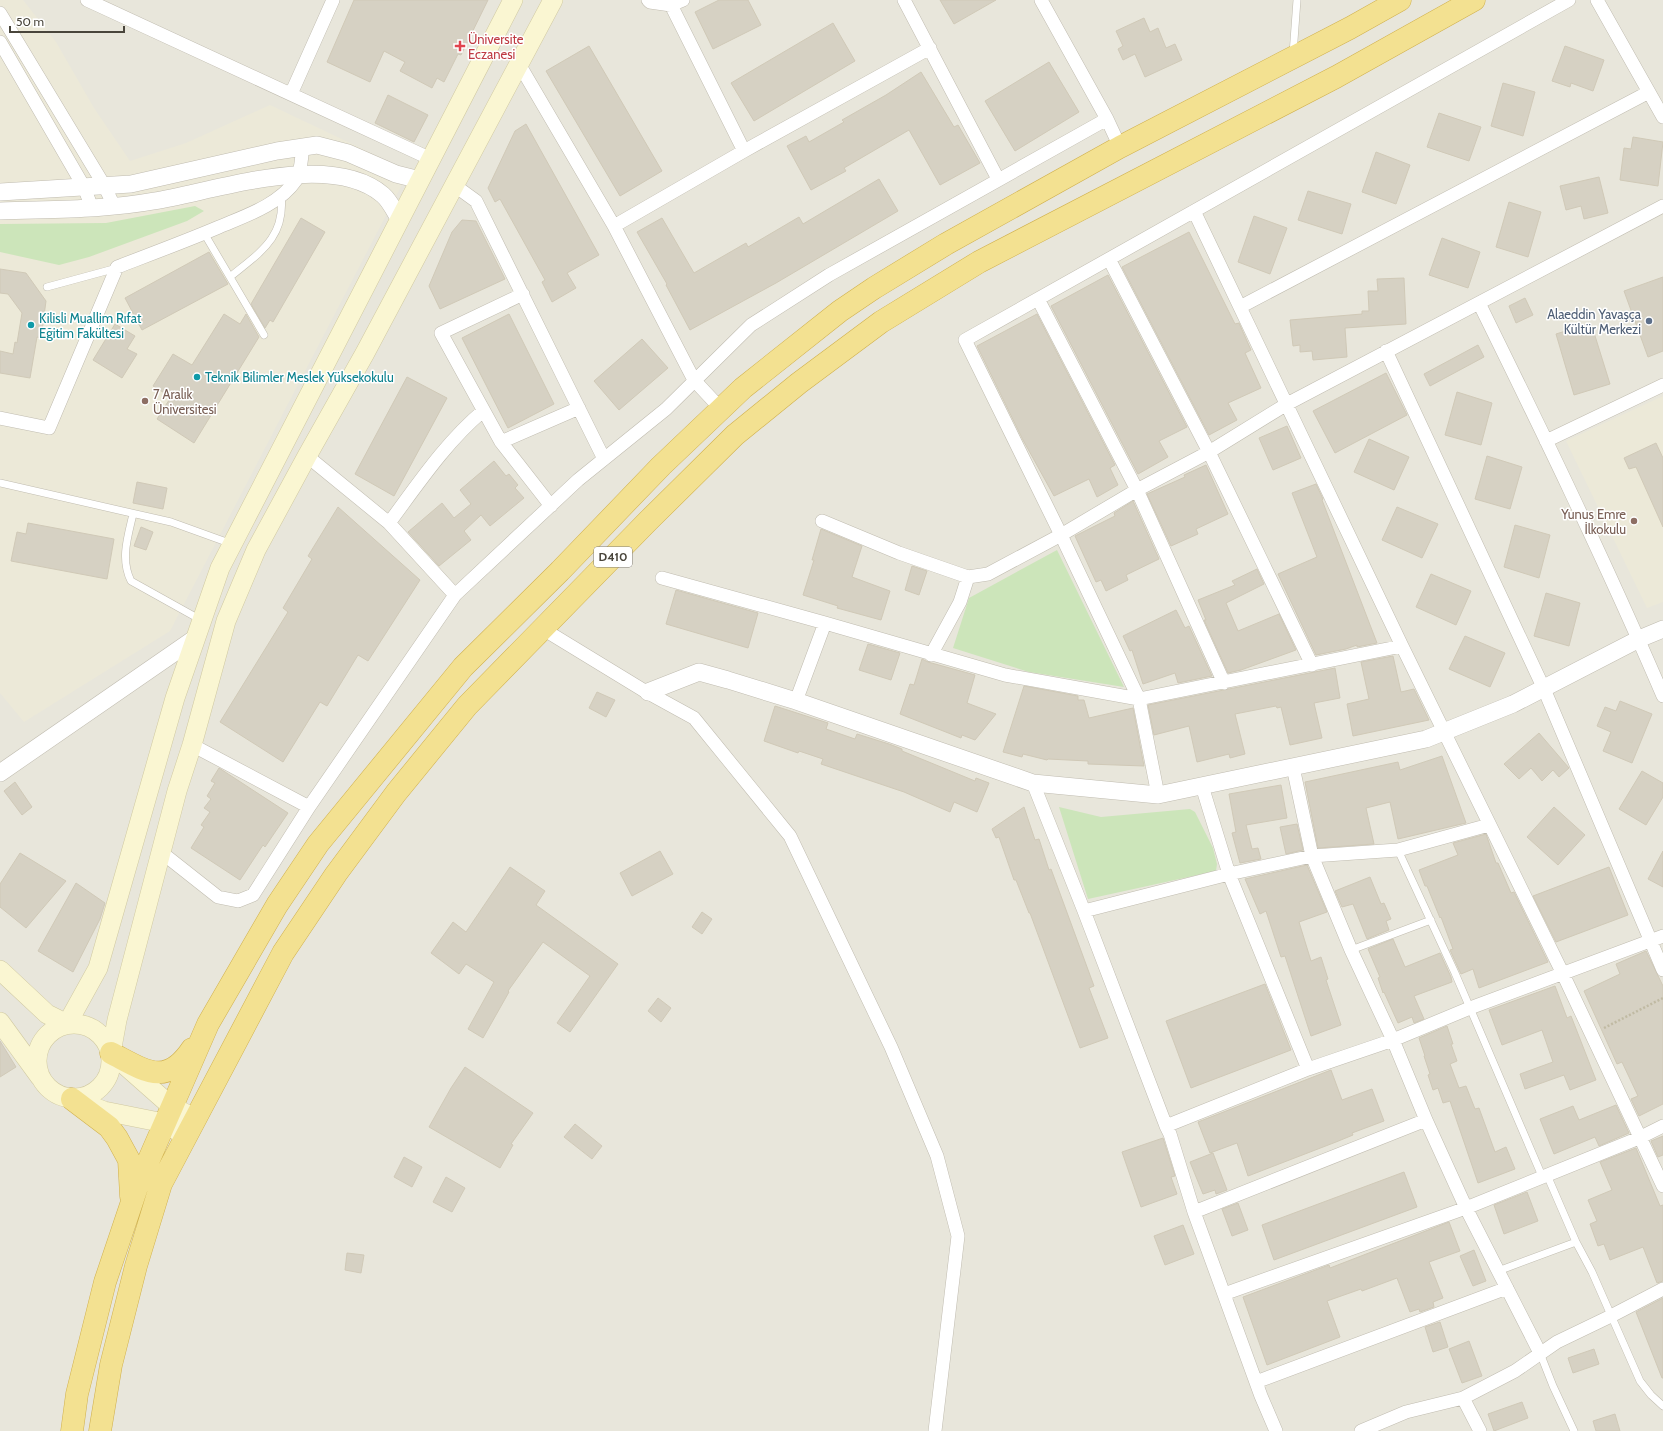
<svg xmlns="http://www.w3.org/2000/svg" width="1663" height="1431" font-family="Cabin,sans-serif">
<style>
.residential{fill:#e8e6db}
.education{fill:#ece9d8}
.green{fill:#cce5ba}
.building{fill:#d6d1c3;stroke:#d0c9b7}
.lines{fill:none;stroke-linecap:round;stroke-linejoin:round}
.service-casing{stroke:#c0bcb0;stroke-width:8}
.minor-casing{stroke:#c0bcb0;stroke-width:14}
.tertiary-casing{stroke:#c0bcb0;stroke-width:18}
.secondary-casing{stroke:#d0c9a1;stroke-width:20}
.trunk-casing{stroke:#d0b04c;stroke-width:23}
.path{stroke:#c0baa3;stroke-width:2.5;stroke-dasharray:2 2;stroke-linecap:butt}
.service{stroke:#fff;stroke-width:7}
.minor{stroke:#fff;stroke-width:13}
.tertiary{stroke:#fff;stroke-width:17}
.secondary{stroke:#faf6d2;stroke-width:19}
.trunk{stroke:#f3e191;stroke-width:22}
.health-dot{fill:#e0444e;stroke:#fff;stroke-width:1.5}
.service-dot{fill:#5c6f8a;stroke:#fff;stroke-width:1.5}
.culture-dot{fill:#0f9aa8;stroke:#fff;stroke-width:1.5}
.education-dot{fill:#8d6e63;stroke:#fff;stroke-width:1.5}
.labels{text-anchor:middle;stroke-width:3;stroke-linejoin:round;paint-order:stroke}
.shield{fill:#fff;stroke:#807d76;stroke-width:1}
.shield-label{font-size:12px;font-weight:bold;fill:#49453b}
.health-label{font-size:13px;fill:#be3a42;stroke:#fff;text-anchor:start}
.service-label{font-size:13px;fill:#4e5e75;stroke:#fff;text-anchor:end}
.culture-label{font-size:13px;fill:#0d838f;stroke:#fff;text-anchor:start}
.education-label{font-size:13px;fill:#785e54;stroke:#fff;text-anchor:start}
</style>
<rect width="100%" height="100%" fill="#f5f4ed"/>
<!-- residential -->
<path class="residential" d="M0,0H1663V1431H0Z"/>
<!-- education -->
<path class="education" d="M0,0H23L56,42L94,108L130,161L186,143L270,105L409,171L170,631L24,722L0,693Z
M1663,396V602L1647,608L1566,441Z"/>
<!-- green -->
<path class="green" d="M195,206L204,211L187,221L89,257L59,265L0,252V224L106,223Z
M1057,550L1124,687L1029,672L953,648L969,598Z
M1059,807L1101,817L1190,809L1195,812L1213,848L1217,864L1216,871L1088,899Z"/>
<!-- building -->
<path class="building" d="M354,0H488L461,55L458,54L444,82L437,78L432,88L400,71L405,62L384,51L370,82L327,62Z
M719,0H748L761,25L713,49L695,12Z
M940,0H996L954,24Z
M1144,18L1150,32L1158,28L1166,48L1175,44L1182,60L1145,77L1135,54L1123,60L1118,49L1123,46L1116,31Z
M833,23L855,61L754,121L731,83Z
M589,46L662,171L620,196L546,71Z
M1565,46L1604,60L1593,91L1571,83L1570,87L1552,81Z
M1049,62L1079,112L1015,151L985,101Z
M921,72L954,127L958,125L980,163L940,185L909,130L844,168L846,171L811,190L787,146L806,136L809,142L844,122L842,120L886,95Z
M1503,83L1535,92L1523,136L1491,126Z
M388,95L428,115L414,142L375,123Z
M1439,113L1481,127L1469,161L1427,147Z
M526,124L599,255L567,273L576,288L552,302L542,282L545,280L500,199L495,202L488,188L515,131Z
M1633,137L1663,142L1658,186L1620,180L1624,148L1631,149Z
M1376,152L1410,165L1396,204L1362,192Z
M1599,177L1608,213L1584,219L1581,206L1566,210L1560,186Z
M879,179L898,211L776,283L690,330L666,285L667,284L637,232L662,218L694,273L746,243L748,247L799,217L803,224Z
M1308,191L1351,204L1342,234L1298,220Z
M1509,202L1541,212L1528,257L1496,247Z
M1254,216L1287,228L1270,274L1238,262Z
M301,218L325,232L273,322L270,320L265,328L251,304Z
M462,220L476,221L505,279L440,309L429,286L452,232Z
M1189,232L1235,324L1239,323L1251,350L1245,353L1261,388L1228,403L1237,420L1209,435L1122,267Z
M1442,238L1480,252L1468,288L1429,275Z
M209,252L228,284L142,330L125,298Z
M0,269L26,273L46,301L41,338L37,337L30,378L0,373V351L13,354L15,342L17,343L22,313L8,294L0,293Z
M1108,275L1187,427L1159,441L1168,457L1138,474L1051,306Z
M1663,277V351L1648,357L1624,291Z
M1404,278L1406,324L1345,328L1347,357L1313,360L1312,351L1300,352V345L1293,346L1290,320L1362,314V311H1369L1368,291H1378L1377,279Z
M1525,298L1533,315L1516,323L1509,306Z
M224,314L240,324L246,314L259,337L194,443L157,419L171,397L153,386L173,354L192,365Z
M509,314L554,404L508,428L462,338Z
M1037,314L1115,465L1110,468L1118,485L1097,497L1089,479L1054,496L1023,440L977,346Z
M1591,323L1610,384L1574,395L1556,334Z
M115,324L135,336L127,349L137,354L122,378L93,360Z
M642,339L668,368L619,410L594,381Z
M1478,345L1484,357L1430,386L1424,374Z
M1386,373L1407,415L1335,453L1313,411Z
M407,377L447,398L394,496L355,474Z
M1457,392L1492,403L1481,445L1445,435Z
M1287,426L1301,458L1273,470L1259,438Z
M1369,439L1409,457L1394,490L1354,472Z
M1656,443L1663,458V527L1636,467L1629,469L1624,458Z
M1487,456L1522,467L1510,509L1475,499Z
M494,461L506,476L509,474L518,485L515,488L524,498L490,526L481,515L464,531L471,540L439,566L408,532L442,503L454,518L471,504L460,490Z
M1206,465L1228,514L1196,529L1198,534L1171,546L1147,494L1185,477L1184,475Z
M137,482L167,488L163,509L133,503Z
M1316,484L1323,499L1322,500L1377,643L1357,647V645L1346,649L1316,655L1278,574L1317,557L1292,493Z
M1133,501L1159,559L1126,575L1128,580L1106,591L1101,580L1096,582L1075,536L1115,516L1114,513Z
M338,507L420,580L368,661L358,655L327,706L320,702L283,762L220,722L288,612L283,608L312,559L308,556Z
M1397,507L1438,524L1422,558L1382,540Z
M28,523L114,539L107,579L11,561L17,532L26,534Z
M1515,525L1550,535L1539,578L1504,567Z
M141,527L153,532L146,550L134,546Z
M821,529L862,546L852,577L890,591L881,620L837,608L838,606L803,595L814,560H812Z
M912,566L927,571L919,595L905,590Z
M1257,569L1264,584L1226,603L1238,631L1279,614L1296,650L1241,670L1228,673L1204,620H1206L1198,600L1235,585L1232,581Z
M1431,574L1471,591L1456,625L1416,607Z
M676,590L758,613L748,648L666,624Z
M1546,593L1580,603L1569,646L1534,636Z
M1176,610L1185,628L1189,626L1212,676L1178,683L1175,673L1143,684L1132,650L1130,651L1123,636Z
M1465,636L1505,653L1490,687L1449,669Z
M868,644L900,653L891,680L859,670Z
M1393,656L1401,692L1414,689L1429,720L1353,736L1347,704L1369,699L1361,662Z
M922,659L928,662L975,675L967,703L996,714L975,740L962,735L961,738L900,714L910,684L914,685Z
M1335,668L1340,698L1314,703L1322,738L1290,745L1281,707L1277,708L1276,706L1235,714L1245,754L1230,758L1229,754L1197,762L1189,726L1154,735L1148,705Z
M1024,686L1078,696V700H1084L1089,718L1133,708L1144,766L1088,764V761L1048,759L1047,760L1023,754L1022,757L1003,752Z
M597,692L615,700L606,717L589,708Z
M1620,701L1652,714L1632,763L1603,751L1611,732L1597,726L1605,707L1616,711Z
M775,706L828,723L826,729L855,739L857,734L889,744L902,749V751L975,781L976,778L989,783L977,812L954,802L950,812L904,792L821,764L823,759L799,751L798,753L764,741Z
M1539,733L1569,768L1559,777L1553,770L1542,781L1531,768L1519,779L1504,764Z
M1442,756L1466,823L1398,839L1390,802L1366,808L1374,844L1318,848L1305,782L1398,762L1400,770Z
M219,768L288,813L265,847L263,845L240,880L191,848L204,827L201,825L210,812L204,808L211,799L207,796L215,783L211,781Z
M1642,771L1663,783V797L1646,825L1619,809Z
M15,782L32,807L22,815L4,791Z
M1281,785L1287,818L1246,825L1252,849L1258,848L1261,859L1240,863L1232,833L1236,832L1229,794Z
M1024,807L1035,840L1039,839L1049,870L1051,869L1094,986L1089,988L1108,1038L1080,1048L1030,913H1029L1016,880H1014L999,837L996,838L992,829Z
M1554,807L1585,835L1558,865L1527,837Z
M1297,824L1303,850L1286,854L1280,827Z
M1486,834L1496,863H1498L1511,893L1514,892L1548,962L1479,988L1473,969L1461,974L1450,950L1453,949L1441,917L1440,918L1427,886H1425L1419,870L1458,855L1453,843Z
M660,851L673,874L632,896L620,873Z
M1663,851V887L1648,879Z
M20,853L66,881L26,928L0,907V884Z
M1307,865L1327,912L1299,922L1311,961L1321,957L1328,979L1326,980L1341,1025L1311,1036L1285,956L1281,957L1266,911L1260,914L1245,879Z
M510,867L545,891L536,905L618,964L570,1032L557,1023L590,976L543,942L508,991L509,992L483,1038L468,1029L494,982L466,964L459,974L431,953L453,922L466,932Z
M1609,867L1628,915L1556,942L1533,896Z
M1370,877L1381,904L1384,903L1391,919L1386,921L1389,930L1367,939L1353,904L1342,907L1335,891Z
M76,883L105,903L100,919L73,972L38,951Z
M702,912L712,919L702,934L692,927Z
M1393,939L1405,967L1440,953L1451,977L1452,982L1414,996L1424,1019L1414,1023L1412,1017L1398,1023L1384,992L1383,993L1378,978L1380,977L1368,949Z
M1646,951L1663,986V1104L1639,1116L1631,1099L1638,1096L1622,1062L1617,1064L1584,991L1620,974L1616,964Z
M1265,984L1291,1050L1191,1088L1166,1021Z
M1555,986L1567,1018L1571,1016L1596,1080L1570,1090L1564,1075L1525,1089L1520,1074L1553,1062L1542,1030L1502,1045L1489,1010Z
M658,998L671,1008L661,1022L648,1011Z
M1447,1026L1453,1044H1451L1457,1061L1450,1064L1459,1088L1466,1086L1475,1109L1479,1108L1495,1152L1506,1147L1515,1169L1478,1183L1450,1101L1443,1103L1438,1088L1433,1090L1428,1075L1430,1074L1424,1056H1425L1419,1038Z
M0,1041L16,1067L0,1077Z
M465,1067L533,1113L511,1144L513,1145L500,1168L429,1127L451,1088Z
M1331,1070L1342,1100L1372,1089L1384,1121L1352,1133L1353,1135L1336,1142L1248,1176L1237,1143L1210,1153L1198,1122Z
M1616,1105L1629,1133L1599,1146L1595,1137L1554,1154L1540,1119L1573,1106L1579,1120Z
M575,1124L602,1146L592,1159L564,1137Z
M1663,1136V1155L1658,1157L1651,1141Z
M1163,1138L1175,1176L1171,1177L1177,1194L1141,1207L1122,1152Z
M1636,1148L1660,1206L1663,1205V1281L1657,1283L1643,1247L1610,1260L1604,1244L1598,1246L1590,1224L1597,1221L1588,1200L1612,1190L1600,1162Z
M1213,1153L1227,1190L1216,1194L1215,1190L1203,1194L1190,1162Z
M404,1157L422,1167L412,1187L394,1177Z
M1404,1172L1417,1207L1274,1260L1262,1225Z
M446,1177L465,1188L452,1212L433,1202Z
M1527,1192L1538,1221L1504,1234L1494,1205Z
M1238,1203L1248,1230L1232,1236L1222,1209Z
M1449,1222L1460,1251L1429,1262L1443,1298L1433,1302L1434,1307L1420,1312L1419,1309L1410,1312L1397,1278L1362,1291L1361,1289L1327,1301L1340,1337L1267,1365L1243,1297L1329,1265L1330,1268Z
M1183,1225L1194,1254L1165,1265L1154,1236Z
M1474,1250L1486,1281L1473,1286L1460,1256Z
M347,1253L364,1255L361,1273L345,1270Z
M1663,1298V1378H1662L1636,1312Z
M1440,1322L1448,1347L1433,1352L1425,1327Z
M1469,1341L1482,1376L1462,1383L1449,1349Z
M1594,1349L1599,1364L1573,1373L1568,1358Z
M1522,1402L1528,1418L1494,1431L1488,1414Z
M1615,1414L1620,1431H1596L1593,1421Z"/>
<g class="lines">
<!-- service casing -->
<g class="service-casing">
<path id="service" d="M1293,54L1297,0
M204,233L264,335
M230,277C259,253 286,238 281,195
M47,287L117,268
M0,483L171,522L232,544
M133,514C128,536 120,559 131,581L201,620
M1398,850L1455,973L1542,1176
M1351,950L1431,920
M1547,1175L1576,1242L1592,1272L1640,1381L1651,1395L1663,1406
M1498,1271L1576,1242
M1540,1353L1553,1386L1574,1431"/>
</g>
<!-- minor casing -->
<g class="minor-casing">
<path id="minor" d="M87,0L431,159
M648,0L650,2L671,5L683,0
M904,0L998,179
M1041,0L1107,119L1120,147
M1597,0L1663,117
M671,5L744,151
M0,13L104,185L114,206
M0,42L84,187L92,208
M519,64L614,226L694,380L721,409
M291,94L333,0
M454,185L476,201L604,459
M1194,211L1402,646L1563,974L1663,1186
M614,226L744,151L930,48
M1109,259L1209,452L1312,665
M523,294L441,333L501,442L551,506
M1038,299L1137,490L1224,683
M1479,303C1543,433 1606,563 1663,696
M1240,307L1649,92
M1386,351L1544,689L1663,970
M0,418L49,428L117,267C151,254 186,241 219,227C245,216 279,205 296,180C302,171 301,157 303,147
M1546,441L1663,385
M501,442L579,408
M307,456L389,523L455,595
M822,521L899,553L968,577L988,574L1061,535L1137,490L1209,452L1287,404L1663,206
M389,523C418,484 446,442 483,411
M662,578L825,623L1005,675L1139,699L1402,646
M543,629L643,690L694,718L790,836L891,1047L937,1156L958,1236L935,1431
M931,655L960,602L968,577
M796,701L825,623
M192,745L309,807
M1293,767L1312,856L1351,950L1393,1040L1426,1120L1466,1208L1540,1353
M1033,783L1084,911L1166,1126L1308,1069L1393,1040L1470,1008L1663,936
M1202,786L1229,874L1308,1069
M1158,795L1139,699L1061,535L965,340L1569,0
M161,852L218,897L238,901L253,895L309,807L455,595L578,480L666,409L751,325L829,275L1107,119
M1084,911L1229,874L1312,856L1398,850L1489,825
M1166,1126L1170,1134L1194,1212L1261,1396L1276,1431
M1194,1212L1426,1120
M1224,1294L1466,1208L1639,1138L1663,1126
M1256,1382L1507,1288
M1463,1398L1515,1371L1557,1342L1611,1316L1663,1289
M1361,1431L1406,1412L1463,1398L1480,1431"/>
</g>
<!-- tertiary casing -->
<g class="tertiary-casing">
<path id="tertiary" d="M0,192L131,184L277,151L317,145L348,153L396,174L420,180
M0,211C51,209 104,210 154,201C216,191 330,150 383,195C390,201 395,212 400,220
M648,692L699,672L728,680L796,701L1033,783L1158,795L1426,739L1513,704L1639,639L1663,629
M0,773L194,639"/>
</g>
<!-- secondary casing -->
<g class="secondary-casing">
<path id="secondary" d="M0,970L47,1014L67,1024L98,968L175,698L220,568L513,0
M0,1022L40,1077
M37 1061a37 37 0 1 1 74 0a37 37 0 1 1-74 0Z
M83,1103L104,1111L164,1123L186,1136
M196,1119L171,1106L111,1053L117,1020L177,791L192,745L226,621L256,550L307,456L365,353L553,0"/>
</g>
<!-- trunk casing -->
<g class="trunk-casing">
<path id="trunk" d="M111,1053C144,1070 166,1088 192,1049
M72,1099L109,1127L117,1138L129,1160L131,1196
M72,1431L77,1394L105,1282L137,1187L208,1024L277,905L318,844L463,667L560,571L661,466L743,388L840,311L874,288L946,244L1120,147L1350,28L1400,0
M100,1431L111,1365L136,1266L161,1184L283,953L336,874L396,793L467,706L648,521L735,435L799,383L881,322L979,262L1336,77L1474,0"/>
</g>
<!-- path -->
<path class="path" d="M1604,1028L1663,998"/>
<!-- service -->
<use href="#service" class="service"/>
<!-- minor -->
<use href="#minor" class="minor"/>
<!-- tertiary -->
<use href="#tertiary" class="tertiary"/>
<!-- secondary -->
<use href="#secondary" class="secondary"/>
<!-- trunk -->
<use href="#trunk" class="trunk"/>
</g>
<!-- markers -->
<path class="health-dot" d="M458 40h4v4h4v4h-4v4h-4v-4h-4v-4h4z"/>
<circle class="service-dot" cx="1649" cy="321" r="4"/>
<g class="culture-dot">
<circle cx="31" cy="325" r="4"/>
<circle cx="197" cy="377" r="4"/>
</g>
<g class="education-dot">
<circle cx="145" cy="401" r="4"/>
<circle cx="1634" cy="521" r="4"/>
</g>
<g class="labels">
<!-- shield labels -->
<rect class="shield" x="594" y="547" width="38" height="20" rx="3"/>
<g class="shield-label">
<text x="613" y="561">D410</text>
</g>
<!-- health labels -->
<g class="health-label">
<text x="468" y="44">Üniversite<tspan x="468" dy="15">Eczanesi</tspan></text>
</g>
<!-- service labels -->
<g class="service-label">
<text x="1641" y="319">Alaeddin Yavaşça<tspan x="1641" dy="15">Kültür Merkezi</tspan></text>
</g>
<!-- culture labels -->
<g class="culture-label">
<text x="39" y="323">Kilisli Muallim Rıfat<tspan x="39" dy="15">Eğitim Fakültesi</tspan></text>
<text x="205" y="382">Teknik Bilimler Meslek Yüksekokulu</text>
</g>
<!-- education labels -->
<g class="education-label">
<text x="153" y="399">7 Aralık<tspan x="153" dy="15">Üniversitesi</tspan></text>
<text x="1626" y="519" text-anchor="end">Yunus Emre<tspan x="1626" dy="15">İlkokulu</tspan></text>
</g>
</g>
<!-- scale -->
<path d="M10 26v6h114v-6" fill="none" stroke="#49453b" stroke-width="2"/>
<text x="16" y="26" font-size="12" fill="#49453b" stroke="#ffffff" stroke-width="3" paint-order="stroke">50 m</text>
</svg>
